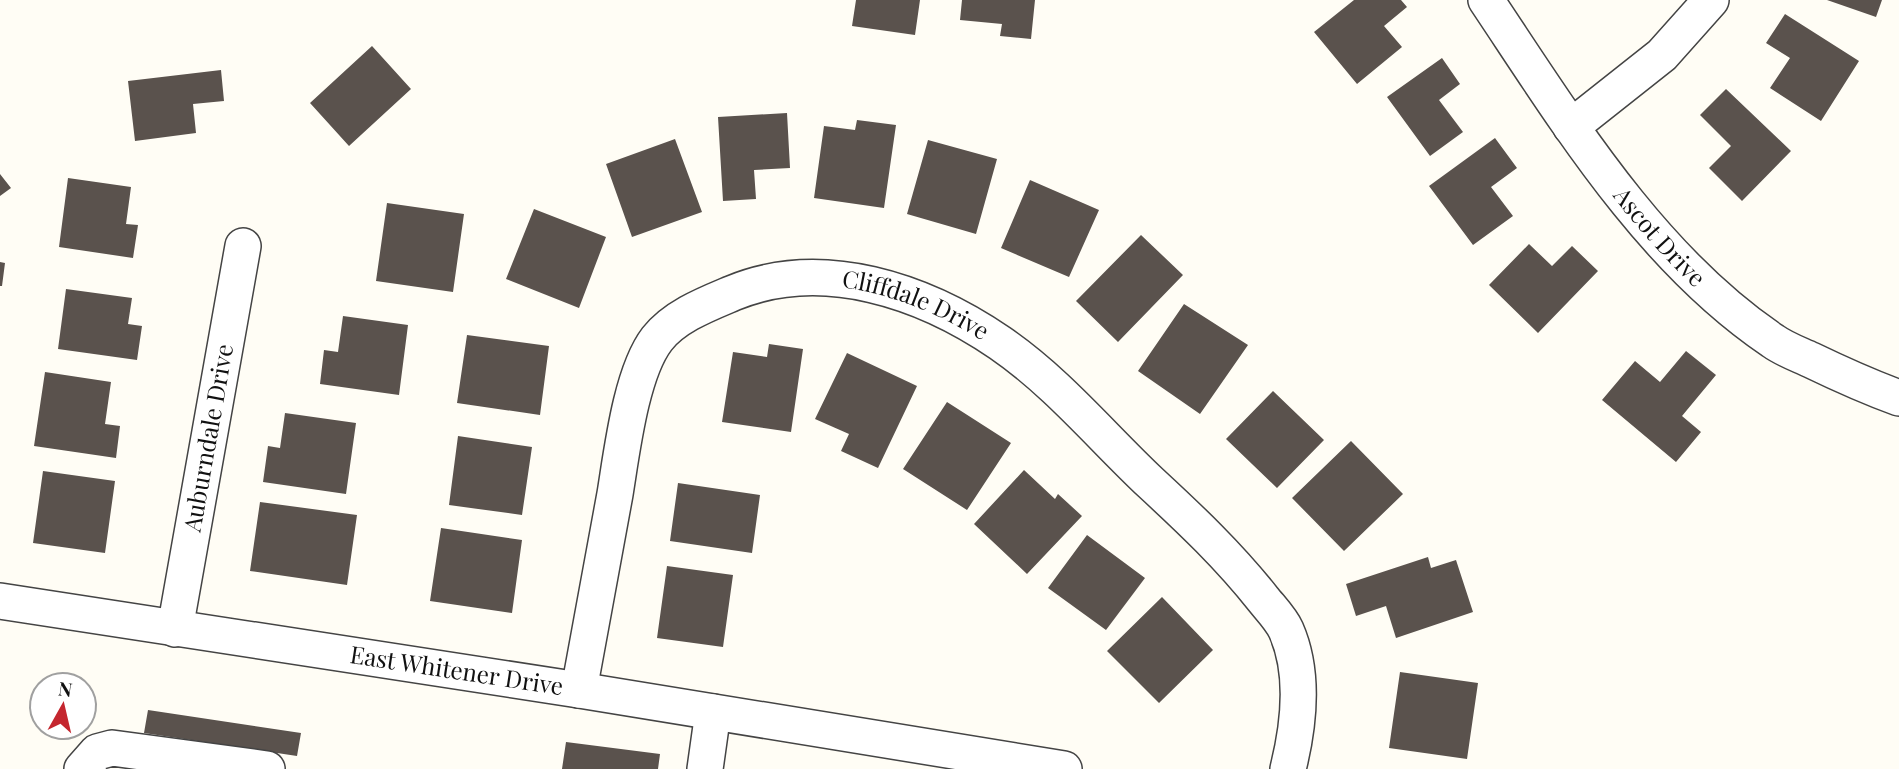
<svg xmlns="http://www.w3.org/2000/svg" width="1899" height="769" font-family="'Playfair Display',serif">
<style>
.building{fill:#5a524d}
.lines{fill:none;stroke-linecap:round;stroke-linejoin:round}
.minor-casing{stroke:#444;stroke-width:38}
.minor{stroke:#fff;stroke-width:35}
.labels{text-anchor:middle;stroke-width:7;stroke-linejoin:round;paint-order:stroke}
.street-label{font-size:24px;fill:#111;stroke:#fff}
</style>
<rect width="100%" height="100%" fill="#fffdf5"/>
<!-- building -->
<path class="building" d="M856,0H920L915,35L852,26Z
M962,0H1035L1031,39L1000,36L1002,24L960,20Z
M1354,0H1401L1407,7L1384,26L1402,47L1357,84L1314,32Z
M1827,0H1882L1876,17Z
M1785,14L1859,61L1821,121L1770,88L1790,58L1766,43Z
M372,46L411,89L349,146L310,103Z
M1442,58L1460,84L1439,100L1463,132L1430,156L1387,97Z
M221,70L224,101L193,104L196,133L135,141L128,81Z
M1726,89L1791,151L1742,201L1709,168L1731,146L1700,115Z
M787,113L790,168L754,170L756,199L723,201L718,117Z
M857,120L896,125L884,208L814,198L824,126L855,130Z
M1495,138L1517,168L1491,187L1513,216L1473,245L1429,186Z
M675,139L702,212L632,237L606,164Z
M928,140L997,159L976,234L907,214Z
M0,174L11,188L0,196Z
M68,178L131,187L126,224L138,225L133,258L59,247Z
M1030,180L1099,210L1069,277L1001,248Z
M387,203L464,214L453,292L376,281Z
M534,209L606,237L579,308L506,279Z
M1141,235L1183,275L1118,342L1076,301Z
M1529,244L1552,266L1572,246L1598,271L1538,333L1489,285Z
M0,262L5,263L2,286H0Z
M66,289L132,298L128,324L142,326L137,360L58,349Z
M1184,304L1248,345L1200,414L1138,371Z
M343,316L408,325L399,395L320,384L324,350L338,352Z
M467,335L549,346L540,415L457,403Z
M769,344L803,349L791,432L722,422L733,352L767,357Z
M1686,351L1716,375L1682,416L1701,432L1676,462L1602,400L1635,361L1660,382Z
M847,353L917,386L878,468L841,451L849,434L815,419Z
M45,372L111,382L105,424L120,426L116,458L34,446Z
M1273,391L1324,440L1277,488L1226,439Z
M947,402L1011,443L967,510L903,469Z
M285,413L356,423L346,494L263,482L268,446L280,448Z
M458,436L532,447L522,515L449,505Z
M1351,441L1403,494L1344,551L1292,498Z
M1024,470L1055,499L1058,494L1082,516L1027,574L974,524Z
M43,471L115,481L105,553L33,543Z
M678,483L760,495L752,553L670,541Z
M260,502L357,515L347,585L250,571Z
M441,528L522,540L512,613L430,601Z
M1087,535L1145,578L1106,630L1048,588Z
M1428,557L1431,568L1456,560L1473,612L1396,638L1386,606L1356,616L1346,584Z
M667,566L733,575L723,647L657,638Z
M1162,597L1213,650L1159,703L1107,651Z
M1400,672L1478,683L1467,759L1389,748Z
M148,710L301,733L297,756L144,733Z
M566,742L660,754L658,769H562Z"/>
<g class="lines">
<!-- minor casing -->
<g class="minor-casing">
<g id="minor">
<path id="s1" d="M1486,0C1567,121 1650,258 1773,341C1784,349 1798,354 1811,360C1840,374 1869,387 1899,398"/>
<path d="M1571,127L1662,55L1711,0"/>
<path id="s2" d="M0,601L579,690L1064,769"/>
<path id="s3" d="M175,629L243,246"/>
<path id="s4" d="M579,690C591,625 603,559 615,494C622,451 631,373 657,339C675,316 707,304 733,293C823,256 924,291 1000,343C1057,382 1102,437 1151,483C1191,520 1229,556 1263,599C1271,609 1281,619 1286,630C1305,673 1299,725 1288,769"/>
<path d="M82,769L97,752L112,748L267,769"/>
<path d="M705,769L713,712"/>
</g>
</g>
<!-- minor -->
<use href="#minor" class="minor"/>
</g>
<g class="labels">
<!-- street labels -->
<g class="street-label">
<text dy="8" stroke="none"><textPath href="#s1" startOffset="294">Ascot Drive</textPath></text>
<text dy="8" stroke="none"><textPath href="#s4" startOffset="640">Cliffdale Drive</textPath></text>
<text dy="8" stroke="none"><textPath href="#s3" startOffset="194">Auburndale Drive</textPath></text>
<text dy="8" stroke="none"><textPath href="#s2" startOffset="462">East Whitener Drive</textPath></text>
</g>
</g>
<!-- north arrow -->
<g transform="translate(63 706) rotate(8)"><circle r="33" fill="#ffffff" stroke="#a0a0a0" stroke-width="2"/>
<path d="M0-5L12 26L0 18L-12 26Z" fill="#c4262e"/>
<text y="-10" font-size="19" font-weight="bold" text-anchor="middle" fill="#111111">N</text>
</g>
</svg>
